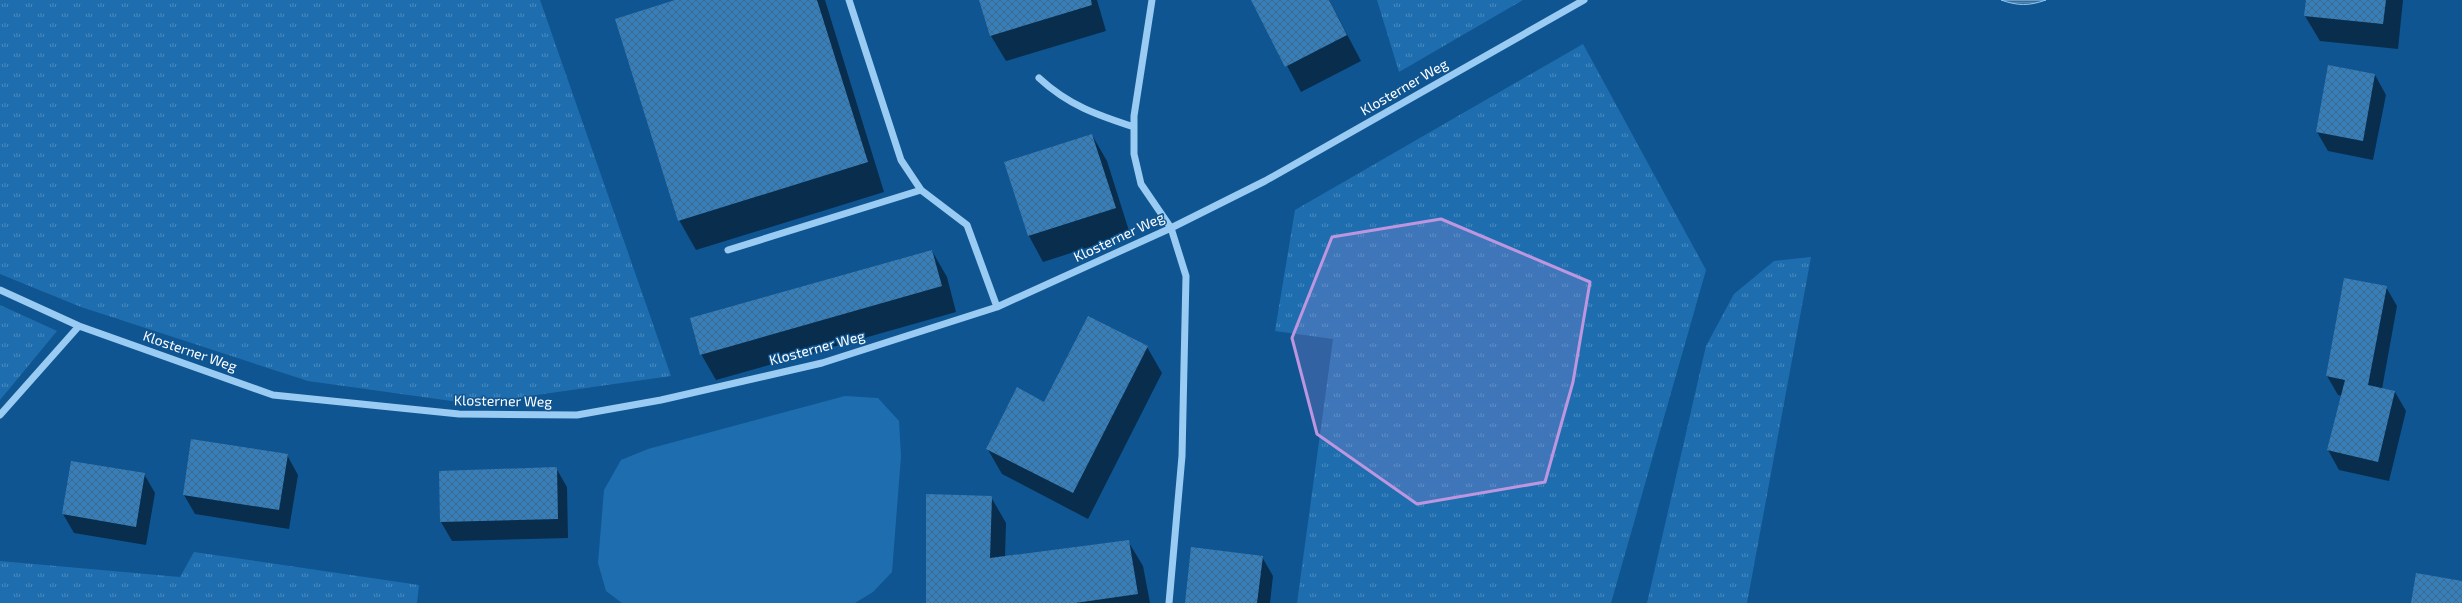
<svg xmlns="http://www.w3.org/2000/svg" width="2462" height="603" font-family="'Exo 2',sans-serif">
<style>
.grass{fill:url(#grass-tufts)}
.garden{fill:#1e6eaf}
.water{fill:url(#water-rules);stroke:#8bc8f7}
.shadow{fill:#0007}
.building{fill:url(#building-cross-hatch)}
.lines{fill:none;stroke-linecap:round;stroke-linejoin:round}
.minor{stroke:#9acbf3;stroke-width:7}
.marked{fill:#bd96df;fill-opacity:0.2;stroke:#bd96df;stroke-width:3;stroke-linejoin:round}
.labels{text-anchor:middle;stroke-width:3;stroke-linejoin:round;paint-order:stroke}
.street-label{font-size:14px;fill:#fff;stroke:#0f5591}
</style>
<defs>
<pattern id="grass-tufts" width="24" height="20" patternUnits="userSpaceOnUse"><rect width="24" height="20" fill="#1e6eaf"/><path d="M3 7l-1-3M5 7V3M7 7l1-3M15 17l-1-3M17 17v-4M19 17l1-3" fill="none" stroke="#4b8bbf"/></pattern>
<pattern id="water-rules" width="6" height="5" patternUnits="userSpaceOnUse"><rect width="6" height="5" fill="#3b6e9a"/><path d="M0 2.5h6" fill="none" stroke="#5884a9"/></pattern>
<pattern id="building-cross-hatch" width="8" height="8" patternUnits="userSpaceOnUse"><rect width="8" height="8" fill="#377fba"/><path d="M0 0l8 8M0 8l8-8" fill="none" stroke="#406888"/></pattern>
</defs>
<rect width="100%" height="100%" fill="#0f5591"/>
<!-- grass -->
<path class="grass" d="M0,0H540L671,376L473,404L308,381L81,307L0,274Z
M1377,0H1523L1399,72Z
M1583,44L1706,270L1611,603H1297L1333,339L1275,331L1295,210Z
M1811,257L1747,603H1647L1706,346L1734,294L1774,261Z
M0,305L57,331L0,400Z
M194,552L419,585L417,603H0V561L180,577Z"/>
<!-- garden -->
<path class="garden" d="M845,396L878,398L899,421L901,456L892,572L873,592L855,603H622L606,591L598,563L604,490L621,460L648,449Z"/>
<!-- water -->
<path class="water" d="M2001,0H2046C2029,6 2018,6 2001,0Z"/>
<!-- shadow -->
<path class="shadow" d="M679,0H825L884,192L696,250L679,220Z
M980,0H1097L1106,31L1006,61L991,36Z
M1252,0H1329L1361,61L1301,92Z
M2307,0H2403L2398,49L2320,41L2305,16Z
M2375,75L2386,95L2373,160L2328,151L2317,132Z
M1092,135L1107,161L1130,234L1043,262L1029,236L1005,163Z
M932,251L947,277L956,312L716,380L701,354Z
M2386,287L2397,306L2382,389L2395,392L2406,411L2389,481L2339,470L2328,450L2342,396L2338,395L2327,376Z
M1088,317L1147,347L1162,373L1088,519L1002,474L987,448L1045,403Z
M287,455L298,475L289,529L195,514L184,495Z
M556,468L567,487L568,538L452,541L441,522Z
M144,474L155,493L146,545L74,533L63,514Z
M991,497L1006,523L1005,557L1128,541L1143,566L1150,603H927Z
M1262,557L1273,576L1270,603H1186Z"/>
<!-- building -->
<path class="building" d="M675,0H817L868,162L678,221L615,19Z
M979,0H1091L1092,5L990,36Z
M1251,0H1329L1347,35L1285,67Z
M2306,0H2386L2383,24L2304,16Z
M2328,65L2375,74L2363,141L2316,132Z
M1092,134L1116,208L1028,236L1004,162Z
M932,250L942,286L700,355L690,318Z
M2344,278L2387,286L2368,385L2395,391L2378,462L2327,450L2345,380L2326,376Z
M1088,316L1148,346L1073,493L986,449L1017,387L1044,402Z
M191,439L288,454L279,510L183,495Z
M71,461L145,473L136,527L62,514Z
M557,467L558,519L440,522L439,471Z
M926,494L992,496L990,558L1129,540L1138,594L1075,603H926Z
M1191,547L1263,556L1257,603H1185Z
M2416,573L2462,581V603H2411Z"/>
<g class="lines">
<!-- minor -->
<path class="minor" d="M849,0L901,160L921,190L967,225L997,307
M1152,0L1134,116V154L1141,184L1171,228L1186,276L1182,456L1169,603
M1039,78C1068,105 1097,115 1134,127
M728,250L921,190
M0,290L79,326L273,395L459,414L577,415L661,400L822,363L997,307L1171,228L1265,181L1584,0
M0,415L79,326"/>
</g>
<!-- marked area -->
<path class="marked" d="M1441,219L1590,282L1573,382L1545,482L1417,504L1317,434L1292,338L1332,237Z"/>
<g class="labels">
<!-- street labels -->
<g class="street-label">
<text transform="translate(1404 87) rotate(-30)" y="5">Klosterner Weg</text>
<text transform="translate(1119 237) rotate(-25)" y="5">Klosterner Weg</text>
<text transform="translate(817 348) rotate(-15)" y="5">Klosterner Weg</text>
<text transform="translate(190 351) rotate(19)" y="5">Klosterner Weg</text>
<text transform="translate(503 401) rotate(1)" y="5">Klosterner Weg</text>
</g>
</g>
</svg>
